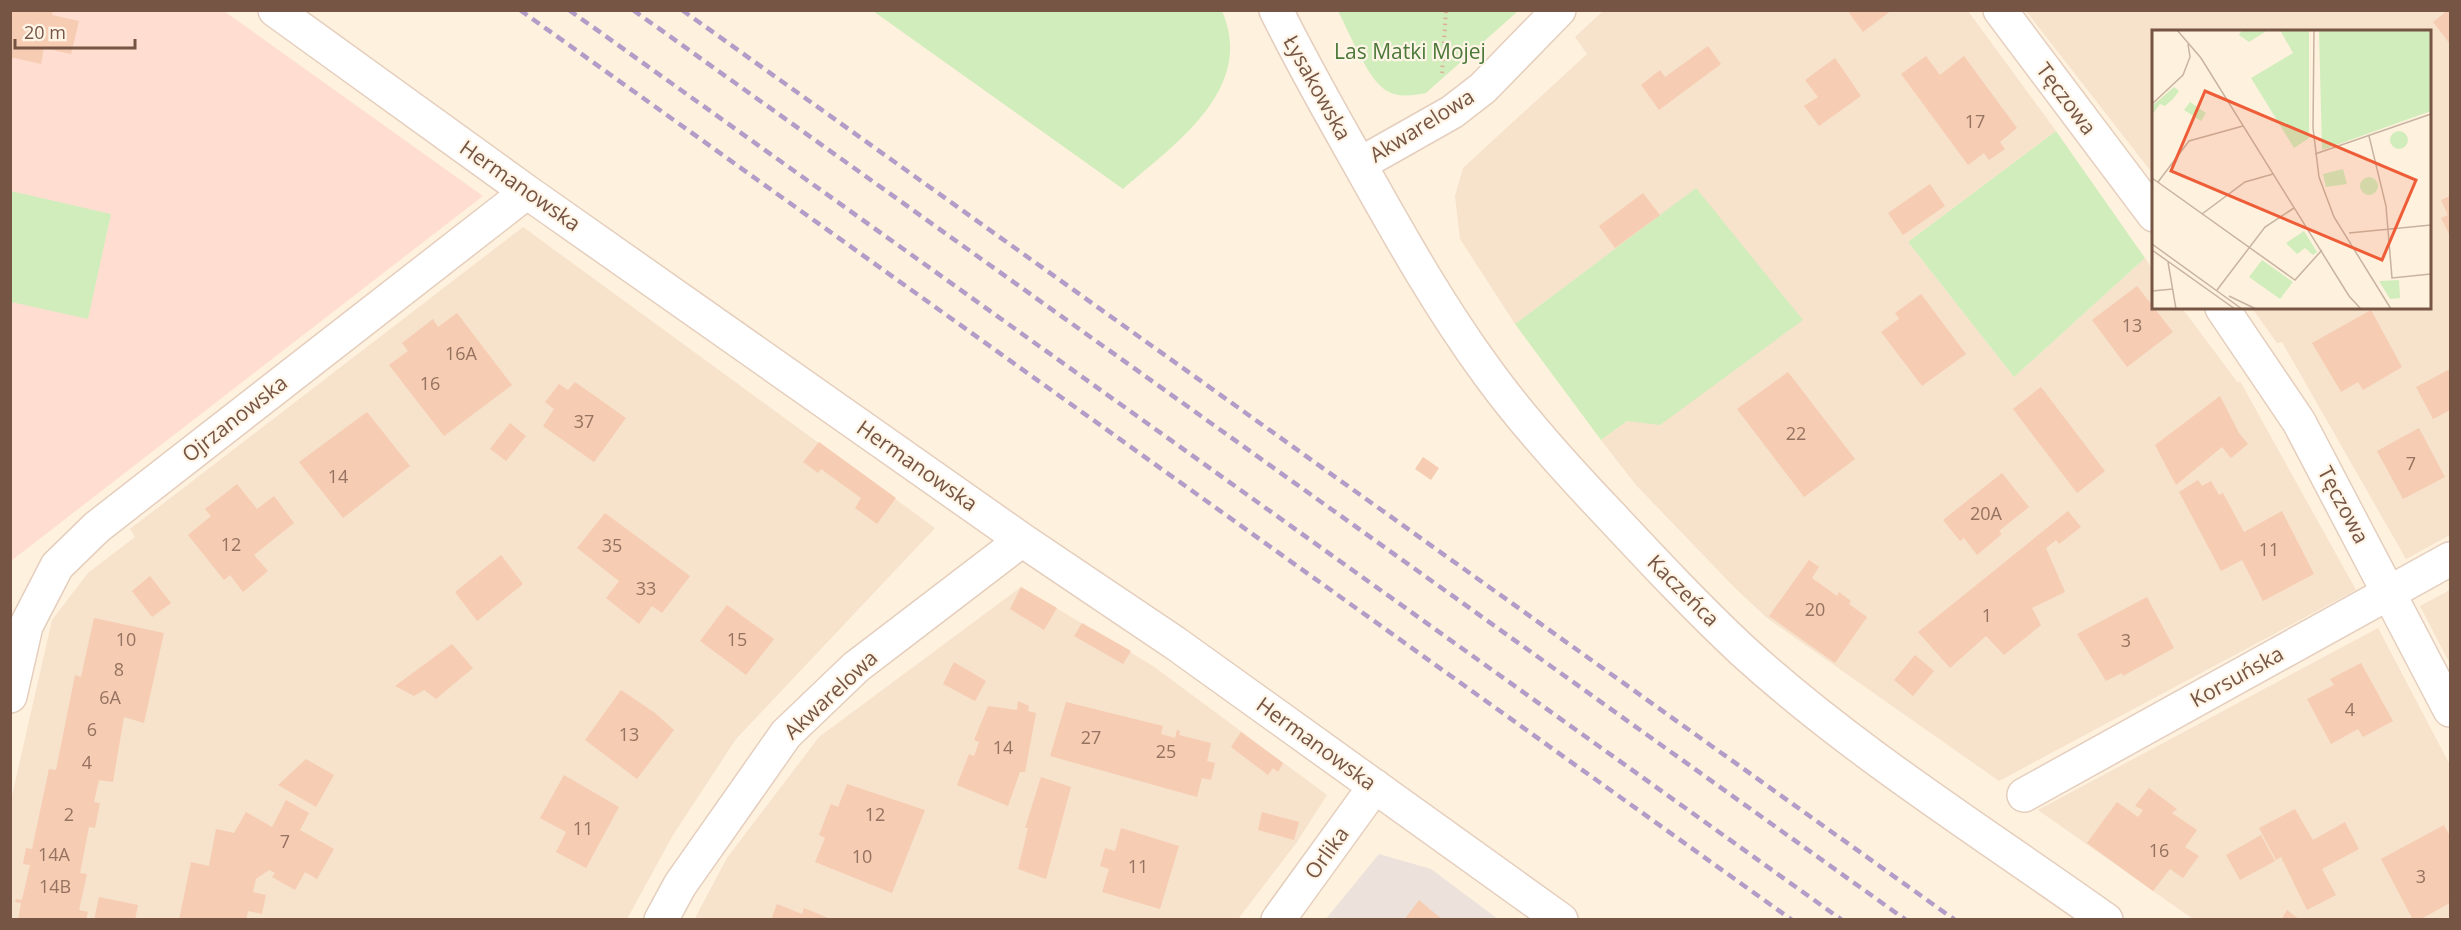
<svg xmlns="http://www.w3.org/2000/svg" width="2461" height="930" font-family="'Open Sans',sans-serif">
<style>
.residential{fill:#f7e2cc}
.commercial{fill:#ffded1}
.industrial{fill:#ece2db}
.green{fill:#d1edbc}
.building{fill:#f6ccb3}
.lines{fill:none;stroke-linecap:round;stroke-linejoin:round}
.minor-casing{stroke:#e5cebd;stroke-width:36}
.path{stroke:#dbaf97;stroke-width:4;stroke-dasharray:1.5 4.5;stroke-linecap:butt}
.minor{stroke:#fff;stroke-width:33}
.rail{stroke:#b39dc8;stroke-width:4.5;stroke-dasharray:9 6;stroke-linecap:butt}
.labels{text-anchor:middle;stroke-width:4.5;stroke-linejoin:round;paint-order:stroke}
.number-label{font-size:18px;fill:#967360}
.park-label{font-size:21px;fill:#4c7839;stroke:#fff5e6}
.street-label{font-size:21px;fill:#765544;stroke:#fff5e6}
.inset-road{fill:none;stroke:#c8b3a0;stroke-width:1.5}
.view{fill:#ee5d38;fill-opacity:0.15;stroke:#ee5d38;stroke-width:3}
.inset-edge{fill:none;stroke:#765544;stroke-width:3}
</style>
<rect width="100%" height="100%" fill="#fef1de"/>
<!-- residential -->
<path class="residential" d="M1603,11H1968L2056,131L1908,242L2014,377L2145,258L2153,270L2154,308H2182L2238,383L2240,381L2356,590L1999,781L1767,618L1734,587L1636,485L1601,440L1627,421L1697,188L1515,324L1460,239L1455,196L1463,168L1587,54L1575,37Z
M2026,11H2450V535L2406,559L2282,342L2277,343L2252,308H2430V32H2154L2153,174Z
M523,227L935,528L736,739L673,835L627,919L11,920V800L52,620L88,573L135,537L130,529Z
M1021,587L1153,666L1327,795L1297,842L1238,919L694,920L727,858L819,737Z
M2450,590V664L2420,606Z
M2378,628L2450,765V919H2193L2038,810Z"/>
<!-- commercial -->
<path class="commercial" d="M11,11H224L483,196L11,561Z"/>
<!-- industrial -->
<path class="industrial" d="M1379,854L1431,869L1498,919L1325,920Z"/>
<!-- green -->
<path class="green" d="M873,11H1222C1256,89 1175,144 1123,189Z
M1338,11H1518L1426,93C1412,96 1396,98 1384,89C1367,77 1348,30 1338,11Z
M2056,131L2145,258L2014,377L1908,242Z
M1696,188L1803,320L1660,425L1627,421L1601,440L1515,324Z
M11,191L111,214L88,319L11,302Z"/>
<!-- building -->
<path class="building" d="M10,10H53L52,15L79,21L71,54L44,48L41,64L10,57Z
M1853,10H1892L1863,32L1849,13Z
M2448,10H2450V44L2433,22Z
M1708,46L1721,64L1659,110L1641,85L1660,70L1665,77Z
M1926,56L1940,75L1964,56L2017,128L2000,142L2005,149L1989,160L1984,153L1968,165L1901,74Z
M1835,58L1861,96L1819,126L1804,106L1818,97L1805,80Z
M1930,184L1945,206L1903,235L1888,213Z
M1643,193L1660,215L1615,248L1599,226Z
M2450,196V236L2441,218L2448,215L2441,200Z
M2137,286L2173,332L2127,367L2092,320Z
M1921,294L1966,354L1922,386L1881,332L1899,319L1895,313Z
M2371,310L2402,367L2363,390L2358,382L2341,392L2312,343Z
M457,313L512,385L444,436L389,365L408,351L402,343L433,319L438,327Z
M2450,369V410L2433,419L2416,387Z
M1788,372L1855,459L1804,497L1737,409Z
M575,382L626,418L594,462L543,426L554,409L545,402L559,384L568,390Z
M2041,387L2105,471L2077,493L2013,409Z
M2220,396L2239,433L2248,444L2231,458L2222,447L2176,485L2155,445Z
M367,412L410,466L343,518L299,462Z
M510,423L526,436L506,461L490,449Z
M2419,428L2445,477L2403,499L2377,451Z
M819,442L896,498L877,524L855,508L861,498L821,469L818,473L803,462Z
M1423,457L1439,468L1431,480L1415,469Z
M2002,473L2029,507L1999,531L2002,534L1977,555L1964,538L1960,541L1943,520Z
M2198,480L2202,486L2211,481L2219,495L2223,493L2244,532L2282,511L2314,574L2263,601L2242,560L2221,571L2179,492Z
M237,484L257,509L274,496L294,523L254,555L268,571L243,592L230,575L224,580L188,535L211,516L205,509Z
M2068,511L2081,527L2059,544L2056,540L2046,548L2065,592L2032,608L2041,625L2004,655L1986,636L1950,668L1918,632Z
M605,513L690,576L662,613L652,606L639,624L606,598L619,581L577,548Z
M501,555L523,584L477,621L455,592Z
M1809,560L1819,567L1812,578L1837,596L1839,592L1851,601L1849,604L1867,617L1835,663L1769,616Z
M150,576L171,603L152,617L132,591Z
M1021,587L1057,608L1044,630L1010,609Z
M2147,597L2174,648L2123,676L2122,673L2106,681L2077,634Z
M727,605L774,639L746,675L700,641Z
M94,618L164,633L144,723L124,717L113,782L99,780L94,802L100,803L95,828L89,827L80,873L87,874L79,910L88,912L86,920H18L21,903L15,902L16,899L22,900L30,865L23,864L26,848L32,849L49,769L56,770L75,675L81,677Z
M1082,623L1131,651L1123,664L1074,636Z
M452,644L473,668L436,699L424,690L414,696L395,686Z
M1915,655L1934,671L1913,696L1894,680Z
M954,662L986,681L975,701L943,684Z
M2361,663L2393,721L2363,737L2358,729L2331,744L2307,699L2334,685L2330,679Z
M621,690L655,713L674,730L637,779L585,740Z
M1018,701L1029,706L1028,711L1036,713L1025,772H1020L1008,806L957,785L969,754L974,756L979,742L974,740L988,706L1017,710Z
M1066,702L1163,726L1161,734L1175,738L1177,730L1180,731L1179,735L1211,743L1207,761L1215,763L1211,780L1202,778L1197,797L1050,756Z
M1241,732L1283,763L1278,772L1273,768L1268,775L1231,747Z
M306,759L334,775L316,807L278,785Z
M564,775L619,807L586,868L556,852L566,832L540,818Z
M1041,777L1071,787L1046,879L1018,869L1028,828H1025Z
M847,784L925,810L892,893L815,862L825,838L819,835L825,819L831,804L838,807Z
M2149,788L2177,809L2172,813L2197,830L2185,847L2199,856L2183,878L2170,869L2153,891L2087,843L2117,802L2138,817L2143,810L2135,806Z
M286,800L309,813L300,830L334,849L317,879L305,872L295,890L272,877L275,873L269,870L256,879L253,892L266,895L262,914L248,911L246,920H179L191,862L209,866L216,829L234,833L246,812L272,827Z
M2295,809L2313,840L2345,822L2359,849L2322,869L2336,895L2307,910L2281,857L2276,860L2259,828Z
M1262,812L1299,822L1294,840L1258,830Z
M2444,825L2450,836V903L2419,920H2413L2381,859Z
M1121,828L1179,846L1160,909L1102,892L1109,869L1100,866L1105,848L1115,851Z
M2261,835L2275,861L2240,880L2226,855Z
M99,897L138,905L135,920H94Z
M1419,900L1443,920H1404Z
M777,904L802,914L804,908L833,920H771Z
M2287,910L2300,920H2281Z"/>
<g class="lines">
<!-- minor casing -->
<g class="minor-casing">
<path id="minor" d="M275,10L527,192L1022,540L1175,643L1561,920
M1276,10C1302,63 1331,114 1360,165C1401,238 1439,306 1488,373C1525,424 1568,471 1611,516C1654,562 1697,608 1743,651C1854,752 1984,833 2106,920
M2000,10L2154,215
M1360,164L1452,112L1483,88L1559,10
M2222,308L2299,422L2450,710
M10,696L26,626L57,566L97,527L527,192
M2024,795L2450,559
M661,920L680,885L786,734L856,667L1022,540
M1278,920L1375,786"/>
</g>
<!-- path -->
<path class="path" d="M1442,73L1446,10"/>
<!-- minor -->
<use href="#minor" class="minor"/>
<!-- rail -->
<path class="rail" d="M520,10L1792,920
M569,10L1842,920
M633,10L1906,920
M682,10L1955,920"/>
</g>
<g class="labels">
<!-- number labels -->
<g class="number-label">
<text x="1975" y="128">17</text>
<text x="2132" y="332">13</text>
<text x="461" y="360">16A</text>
<text x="430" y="390">16</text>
<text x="584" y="428">37</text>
<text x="1796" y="440">22</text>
<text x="2411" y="470">7</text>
<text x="338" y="483">14</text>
<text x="1986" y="520">20A</text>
<text x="231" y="551">12</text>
<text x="612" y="552">35</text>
<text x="2269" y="556">11</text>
<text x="646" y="595">33</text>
<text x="1815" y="616">20</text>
<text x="1987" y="622">1</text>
<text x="126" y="646">10</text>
<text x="737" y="646">15</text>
<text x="2126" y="647">3</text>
<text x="119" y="676">8</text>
<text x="110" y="704">6A</text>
<text x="2350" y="716">4</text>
<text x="92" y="736">6</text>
<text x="629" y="741">13</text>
<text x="1091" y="744">27</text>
<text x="1003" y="754">14</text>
<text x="1166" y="758">25</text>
<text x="87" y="769">4</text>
<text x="69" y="821">2</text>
<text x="875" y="821">12</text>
<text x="583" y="835">11</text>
<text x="285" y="848">7</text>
<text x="2159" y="857">16</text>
<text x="54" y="861">14A</text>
<text x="862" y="863">10</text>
<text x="1138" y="873">11</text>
<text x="2421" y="883">3</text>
<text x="55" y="893">14B</text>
</g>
<!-- park labels -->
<g class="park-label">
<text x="1410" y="59">Las Matki Mojej</text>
</g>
<!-- street labels -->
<g class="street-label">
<text transform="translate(1317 88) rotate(61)" y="7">Łysakowska</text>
<text transform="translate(2066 99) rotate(53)" y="7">Tęczowa</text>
<text transform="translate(1422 126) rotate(-32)" y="7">Akwarelowa</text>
<text transform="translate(520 186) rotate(35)" y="7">Hermanowska</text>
<text transform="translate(235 419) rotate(-38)" y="7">Ojrzanowska</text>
<text transform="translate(917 466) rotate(35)" y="7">Hermanowska</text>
<text transform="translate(2343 505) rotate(62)" y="7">Tęczowa</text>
<text transform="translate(1683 591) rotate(45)" y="7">Kaczeńca</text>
<text transform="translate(2237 677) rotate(-29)" y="7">Korsuńska</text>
<text transform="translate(831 695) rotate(-43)" y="7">Akwarelowa</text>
<text transform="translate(1316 744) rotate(36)" y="7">Hermanowska</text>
<text transform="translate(1327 853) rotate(-54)" y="7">Orlika</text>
</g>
</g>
<!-- overview -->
<g transform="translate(2152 30)">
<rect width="279" height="279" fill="#fef1de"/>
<path d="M90,0H116L97,12L87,5ZM128,0H157V108L142,118L99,48L141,23ZM167,0H279V81L170,120ZM22,57L27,61L21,69L13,76L8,74L0,85V76ZM38,72L54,83L49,91L32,80ZM238 110a9 9 0 1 1 18 0a9 9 0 1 1-18 0ZM191,139L195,154L174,157L171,144ZM208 156a9 9 0 1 1 18 0a9 9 0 1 1-18 0ZM152,201L165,222L161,225L153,218L145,224L134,213ZM110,230L141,252L128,269L97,247ZM247,250L248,268L238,269L227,251Z" fill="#d1edbc"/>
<path class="inset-road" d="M25,0L49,28L197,266L209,279M162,0L161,98L167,147L182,187L239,279M0,74L31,45L38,27L36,14M217,106L234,176L240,248L279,244M163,124L279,84M0,148L143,250L170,220M6,152L37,111L91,96M50,184L93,152L121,144M197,203L279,195M0,214L90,279M0,220L83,279M16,232L24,279M65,260L113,197L142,178M0,261L21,259M77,266L104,279"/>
<path class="view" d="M53,61L264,150L230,230L19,141Z"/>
<rect width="279" height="279" class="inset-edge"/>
</g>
<!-- border -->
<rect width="2461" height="930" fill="none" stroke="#765544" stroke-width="24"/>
<!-- scale -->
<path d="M15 39v9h120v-9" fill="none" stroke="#765544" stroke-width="3"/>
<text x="24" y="39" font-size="18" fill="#765544" stroke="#fff5e6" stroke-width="4.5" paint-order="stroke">20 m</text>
</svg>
